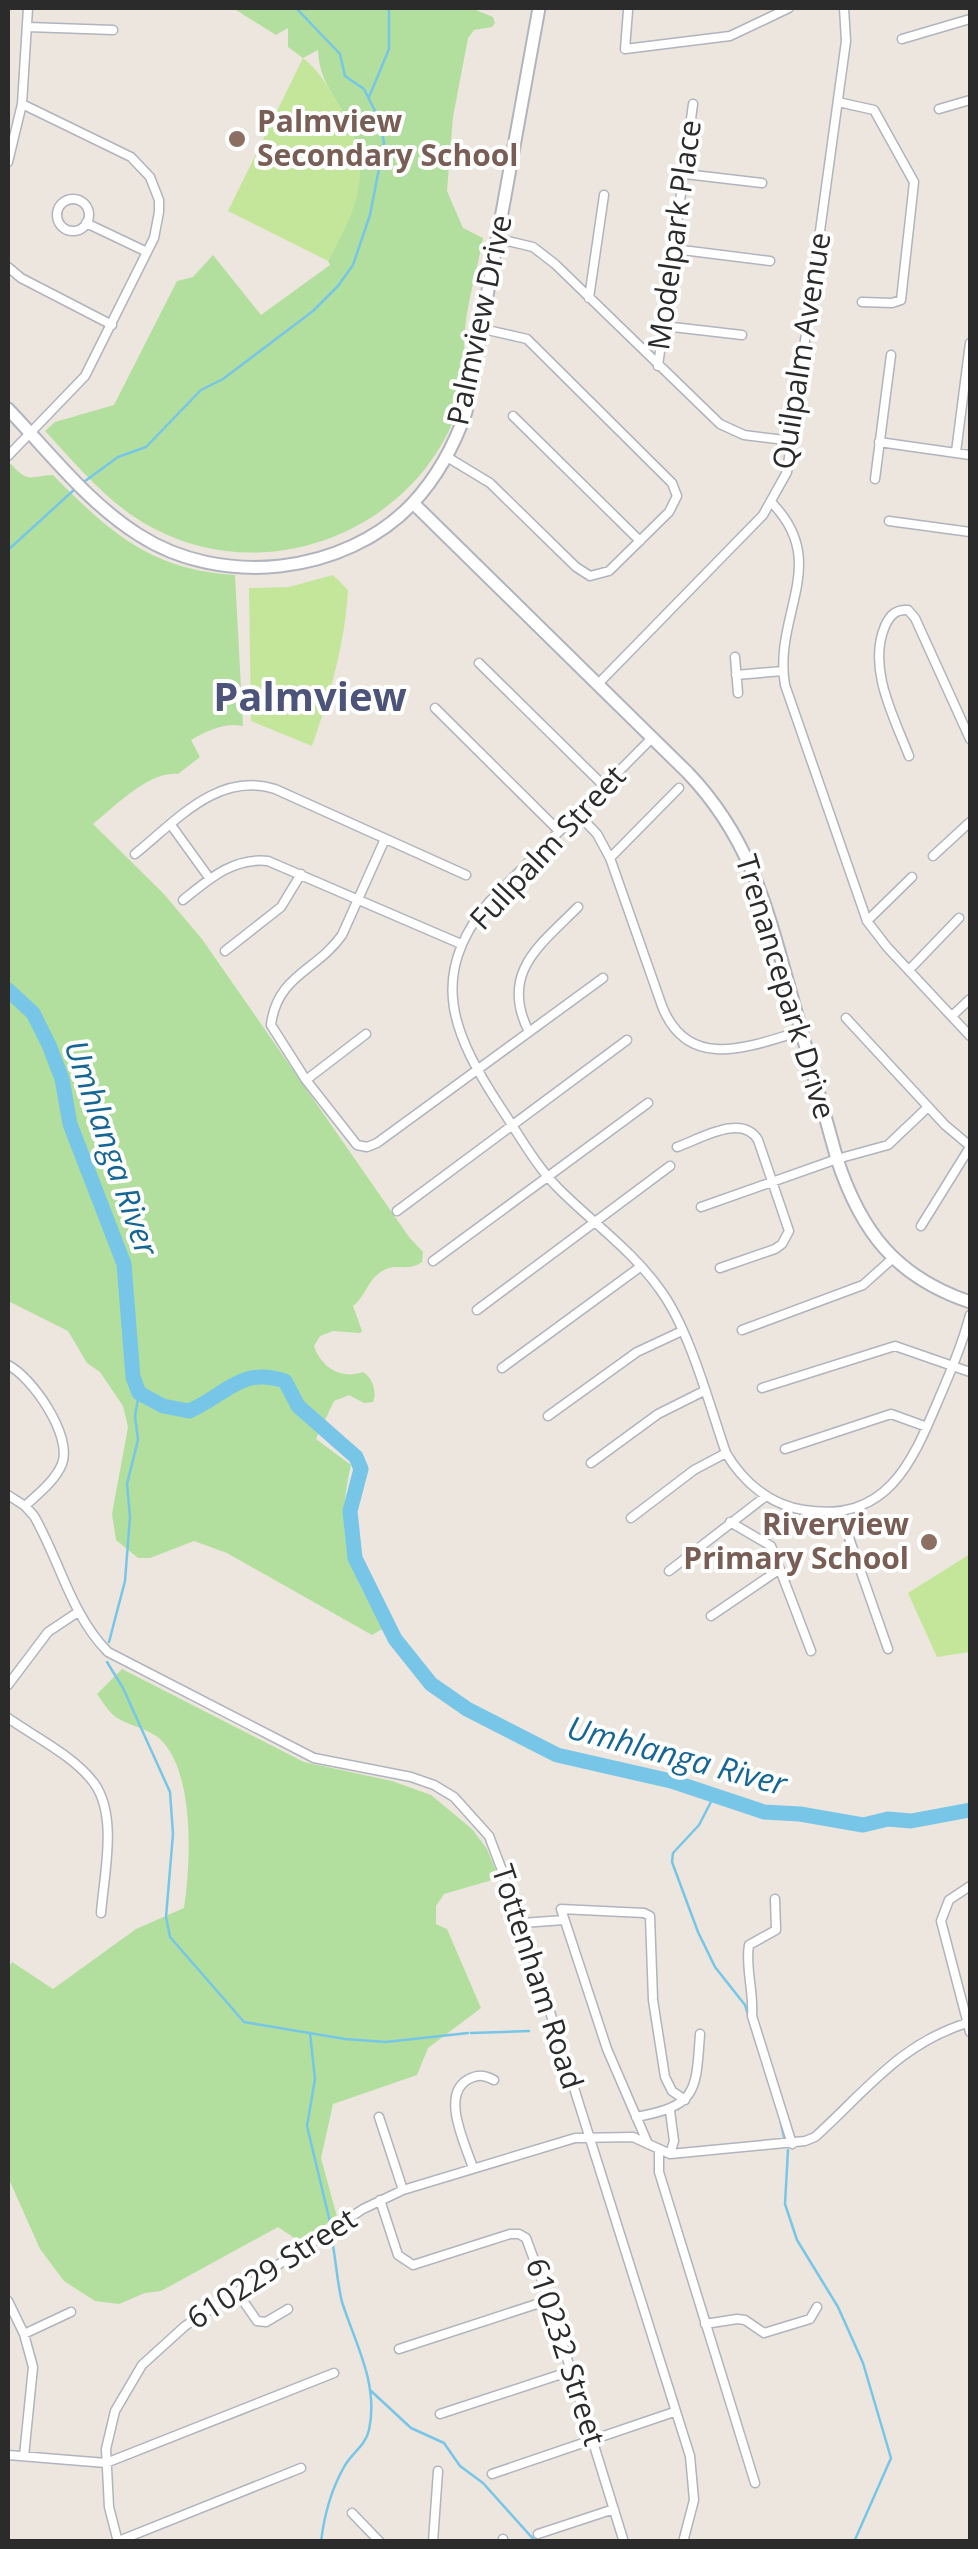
<svg xmlns="http://www.w3.org/2000/svg" width="978" height="2549" font-family="'Open Sans',sans-serif">
<style>
.green{fill:#b2df9d}
.pitch{fill:#c3e69a}
.lines{fill:none;stroke-linecap:round;stroke-linejoin:round}
.stream{stroke:#77c6e8;stroke-width:2.5}
.river{stroke:#77c6e8;stroke-width:15}
.street-casing{stroke:#b1b4be;stroke-width:11}
.secondary-casing{stroke:#b1b4be;stroke-width:15}
.street{stroke:#fff;stroke-width:8}
.secondary{stroke:#fff;stroke-width:11}
.education-dot{fill:#8d6e63;stroke:#fff;stroke-width:4}
.labels{text-anchor:middle;stroke-width:8;stroke-linejoin:round;paint-order:stroke}
.education-label{font-size:30px;font-weight:bold;fill:#785e54;stroke:#fff;text-anchor:start}
.street-label{font-size:30px;fill:#2b2b2b;stroke:#fff}
.water-label{font-size:32px;font-style:italic;fill:#156595;stroke:#fff}
.district-label{font-size:40px;font-weight:bold;fill:#4d5479;stroke:#fff}
</style>
<rect width="100%" height="100%" fill="#ece6de"/>
<!-- green -->
<path class="green" d="M233,8H471L493,17L495,23L492,27L474,30L468,38L453,117L447,191L463,228L483,238C477,272 465,308 464,343C464,353 467,363 466,373C466,390 458,409 452,424C402,537 260,587 151,527C108,504 77,465 45,431L55,422L114,405L177,281L193,277L213,255L261,315L330,265L328,261C359,204 374,167 340,107C328,87 319,74 318,50L303,58L288,47V28L276,35Z
M11,464C29,484 29,476 53,475C109,532 151,570 235,575L243,726C226,722 206,731 191,740L200,757L178,774C150,770 114,807 93,824L163,893L202,939L409,1237L423,1252L422,1262C408,1272 397,1263 384,1270C367,1279 367,1295 353,1306L362,1331L360,1333L333,1331L320,1336L314,1346C321,1367 341,1380 363,1372C373,1379 377,1391 373,1402L364,1403L349,1395L334,1401L316,1439L351,1465C335,1533 348,1570 384,1628L372,1635L227,1553L194,1541L150,1558H138L116,1540L112,1514L128,1427L123,1406L100,1372L87,1363L68,1331L8,1301V466Z
M122,1669L304,1762L392,1781L431,1795L472,1829L487,1849L499,1878L444,1894L436,1906V1924L447,1929L481,2008L428,2048L417,2075L333,2104L321,2158L337,2217L299,2241L278,2227L161,2291L145,2293L119,2304L95,2301L64,2281L40,2249L8,2177V1968L12,1962L53,1989L136,1929L184,1908C191,1863 195,1772 160,1739C149,1729 130,1726 117,1718C109,1713 103,1702 97,1694Z"/>
<!-- pitch -->
<path class="pitch" d="M303,58C318,70 326,83 336,100C374,165 363,198 328,261L228,211Z
M333,575L348,590C345,644 330,695 312,746L251,721L249,588L289,587Z
M970,1554V1652L937,1657L908,1593Z"/>
<g class="lines">
<!-- stream -->
<path class="stream" d="M369,97L389,49V8
M81,484L118,457L146,447L201,390L223,379L313,311L338,286L353,265L370,215L384,143L380,121L364,89L345,76L340,54L296,8
M8,550L75,489
M109,1642L125,1581L130,1517L127,1484L138,1440L135,1416L139,1393
M107,1662L123,1688L170,1792L173,1834L166,1917L170,1937L244,2022L345,2039L386,2042L468,2033
M714,1796L699,1825L673,1853L672,1862L698,1932L715,1967L745,2005L772,2092
M310,2033L315,2079L307,2126L330,2222
M471,2033L529,2031
M780,2119L784,2137
M788,2150L785,2204L797,2240L838,2307L863,2363L891,2458L854,2542
M370,2390L411,2428L444,2443L460,2466L483,2483L536,2542
M321,2542C324,2516 331,2490 344,2467C351,2453 365,2447 369,2430C379,2384 355,2343 342,2302C337,2282 336,2260 332,2240"/>
<!-- river -->
<path class="river" d="M8,990L33,1013L49,1045L62,1079L70,1124L124,1264L133,1377L139,1393L163,1406L189,1411C226,1395 241,1366 285,1381L298,1406L356,1457L361,1469L350,1511L355,1558L395,1639L431,1684L467,1709L557,1755L671,1781L764,1812L800,1814L863,1825L888,1819L911,1821L970,1810"/>
<!-- street casing -->
<g class="street-casing">
<path id="street" d="M628,11L625,49L730,36L789,8
M28,27L113,30
M902,39L970,19
M838,102L874,110L914,182L901,300L892,303L862,302
M939,109L970,100
M8,162L22,104L28,8
M685,174L762,183
M57 215a16 16 0 1 1 32 0a16 16 0 1 1-32 0Z
M86,223L147,252
M499,239L533,247L555,264L720,424L744,435L793,441
M674,249L770,261
M8,267L21,278L112,325
M589,298L604,195
M664,326L742,335
M658,366L693,104
M513,416L640,541
M879,442L970,455
M956,452L970,343
M8,456L85,376L154,238L159,212V200L150,177L131,157L22,104
M447,457L490,483L576,567L590,576L609,571L669,512L677,496L672,483L527,339L483,329
M875,479L891,355
M772,503C831,564 773,614 785,685L867,921L887,947L970,1036
M889,521L970,532
M735,657L738,693
M479,663L604,786
M736,675L783,671
M598,684L763,515L787,472L846,41L844,8
M435,708L559,831
M652,738L489,902C426,977 454,1036 501,1108C519,1135 536,1166 559,1189C592,1222 634,1252 661,1291C690,1331 709,1404 726,1453C743,1482 770,1505 804,1510C886,1523 911,1465 938,1401C950,1373 962,1345 970,1315
M909,756C894,717 867,668 885,626C890,615 896,609 908,610L915,618L970,739
M577,813L597,834L610,858L662,1006C688,1073 751,1046 801,1031
M171,825L210,879
M385,839L342,935C317,971 277,975 271,1025L306,1080L357,1145L367,1147L377,1143L603,978
M135,854C176,821 218,771 275,789L466,875
M933,856L970,822
M610,858L679,788
M183,900C208,880 233,857 268,861L461,944
M867,921L912,877
M225,951L281,907L301,874
M909,970L959,918
M952,1016L970,999
M846,1018L945,1125L970,1146
M529,1032C499,973 540,945 578,907
M306,1080L366,1034
M677,1147C700,1139 742,1113 758,1140L789,1231L782,1244L775,1249L720,1268
M701,1207L837,1159L888,1145L928,1107
M397,1211L627,1040
M921,1226L970,1147
M433,1261L648,1103
M477,1310L670,1166
M742,1330L863,1285L892,1259
M8,1365C32,1377 73,1436 62,1464C55,1481 38,1494 25,1506
M502,1368L640,1267
M762,1388L895,1346L970,1372
M548,1416L637,1352L682,1331
M785,1449L891,1414L927,1427
M591,1463L658,1414L704,1391
M8,1495L25,1506L34,1516C60,1561 71,1615 108,1652L314,1758L411,1777L434,1785L454,1797L489,1836L522,1923L690,2456L694,2500L683,2542
M840,1512L888,1649
M631,1518L694,1470L726,1453
M730,1522L771,1546L811,1651
M669,1571L766,1496
M711,1616L780,1569
M8,1685L48,1632L78,1612
M8,1718C35,1737 74,1756 94,1783C118,1816 104,1874 101,1913
M970,1886L949,1900L941,1921L970,2032
M775,1899L776,1930L749,1945C745,1967 754,1992 752,2016L792,2144
M522,1923L564,1920
M379,2117L403,2190
M636,2117C697,2106 696,2092 700,2034
M648,2144L607,2049L561,1909L644,1913L650,1916L653,2000L665,2077L672,2091L685,2100
M659,2152V2172L755,2483
M670,2154L674,2141L670,2111
M473,2168C466,2145 438,2092 471,2078C480,2074 486,2076 494,2080
M380,2200L398,2255L413,2265L510,2234H519L526,2238L549,2300L623,2539
M237,2292L257,2321L266,2322L288,2309
M8,2301L24,2334L33,2367L24,2456
M705,2324L737,2319L745,2320L764,2333L810,2319L817,2307
M24,2334L71,2312
M399,2349L549,2300
M440,2414L571,2371
M8,2455L106,2463L334,2373
M492,2474L674,2412
M352,2513L380,2542
M538,2534L614,2509
M116,2542L301,2468
M118,2542L109,2507L106,2449L115,2411L142,2365L185,2326L363,2209L403,2190L575,2138L633,2137L670,2154L805,2141L815,2137C867,2090 900,2043 970,2022
M433,2542L438,2471
M503,2542V2539"/>
</g>
<!-- secondary casing -->
<g class="secondary-casing">
<path id="secondary" d="M8,409C49,452 88,503 139,535C221,588 345,575 413,503C438,476 454,446 466,412L539,8
M413,503L688,773C751,839 767,909 791,994C806,1049 822,1104 837,1159C861,1232 896,1277 970,1302"/>
</g>
<!-- street -->
<use href="#street" class="street"/>
<!-- secondary -->
<use href="#secondary" class="secondary"/>
</g>
<!-- markers -->
<g class="education-dot">
<circle cx="237" cy="139" r="10"/>
<circle cx="929" cy="1542" r="10"/>
</g>
<g class="labels">
<!-- education labels -->
<g class="education-label">
<text x="257" y="132">Palmview<tspan x="257" dy="34">Secondary School</tspan></text>
<text x="909" y="1535" text-anchor="end">Riverview<tspan x="909" dy="34">Primary School</tspan></text>
</g>
<!-- street labels -->
<g class="street-label">
<text transform="translate(675 235) rotate(-82)" y="10">Modelpark Place</text>
<text transform="translate(480 320) rotate(-78)" y="10">Palmview Drive</text>
<text transform="translate(802 351) rotate(-81)" y="10">Quilpalm Avenue</text>
<text transform="translate(548 848) rotate(-47)" y="10">Fullpalm Street</text>
<text transform="translate(785 987) rotate(73)" y="10">Trenancepark Drive</text>
<text transform="translate(537 1977) rotate(72)" y="10">Tottenham Road</text>
<text transform="translate(272 2269) rotate(-33)" y="10">610229 Street</text>
<text transform="translate(565 2352) rotate(72)" y="10">610232 Street</text>
</g>
<!-- water labels -->
<g class="water-label">
<text transform="translate(111 1148) rotate(71)" y="11">Umhlanga River</text>
<text transform="translate(677 1756) rotate(15)" y="11">Umhlanga River</text>
</g>
<!-- district labels -->
<g class="district-label">
<text x="310" y="711">Palmview</text>
</g>
</g>
<!-- border -->
<rect width="978" height="2549" fill="none" stroke="#2b2b2b" stroke-width="20"/>
</svg>
